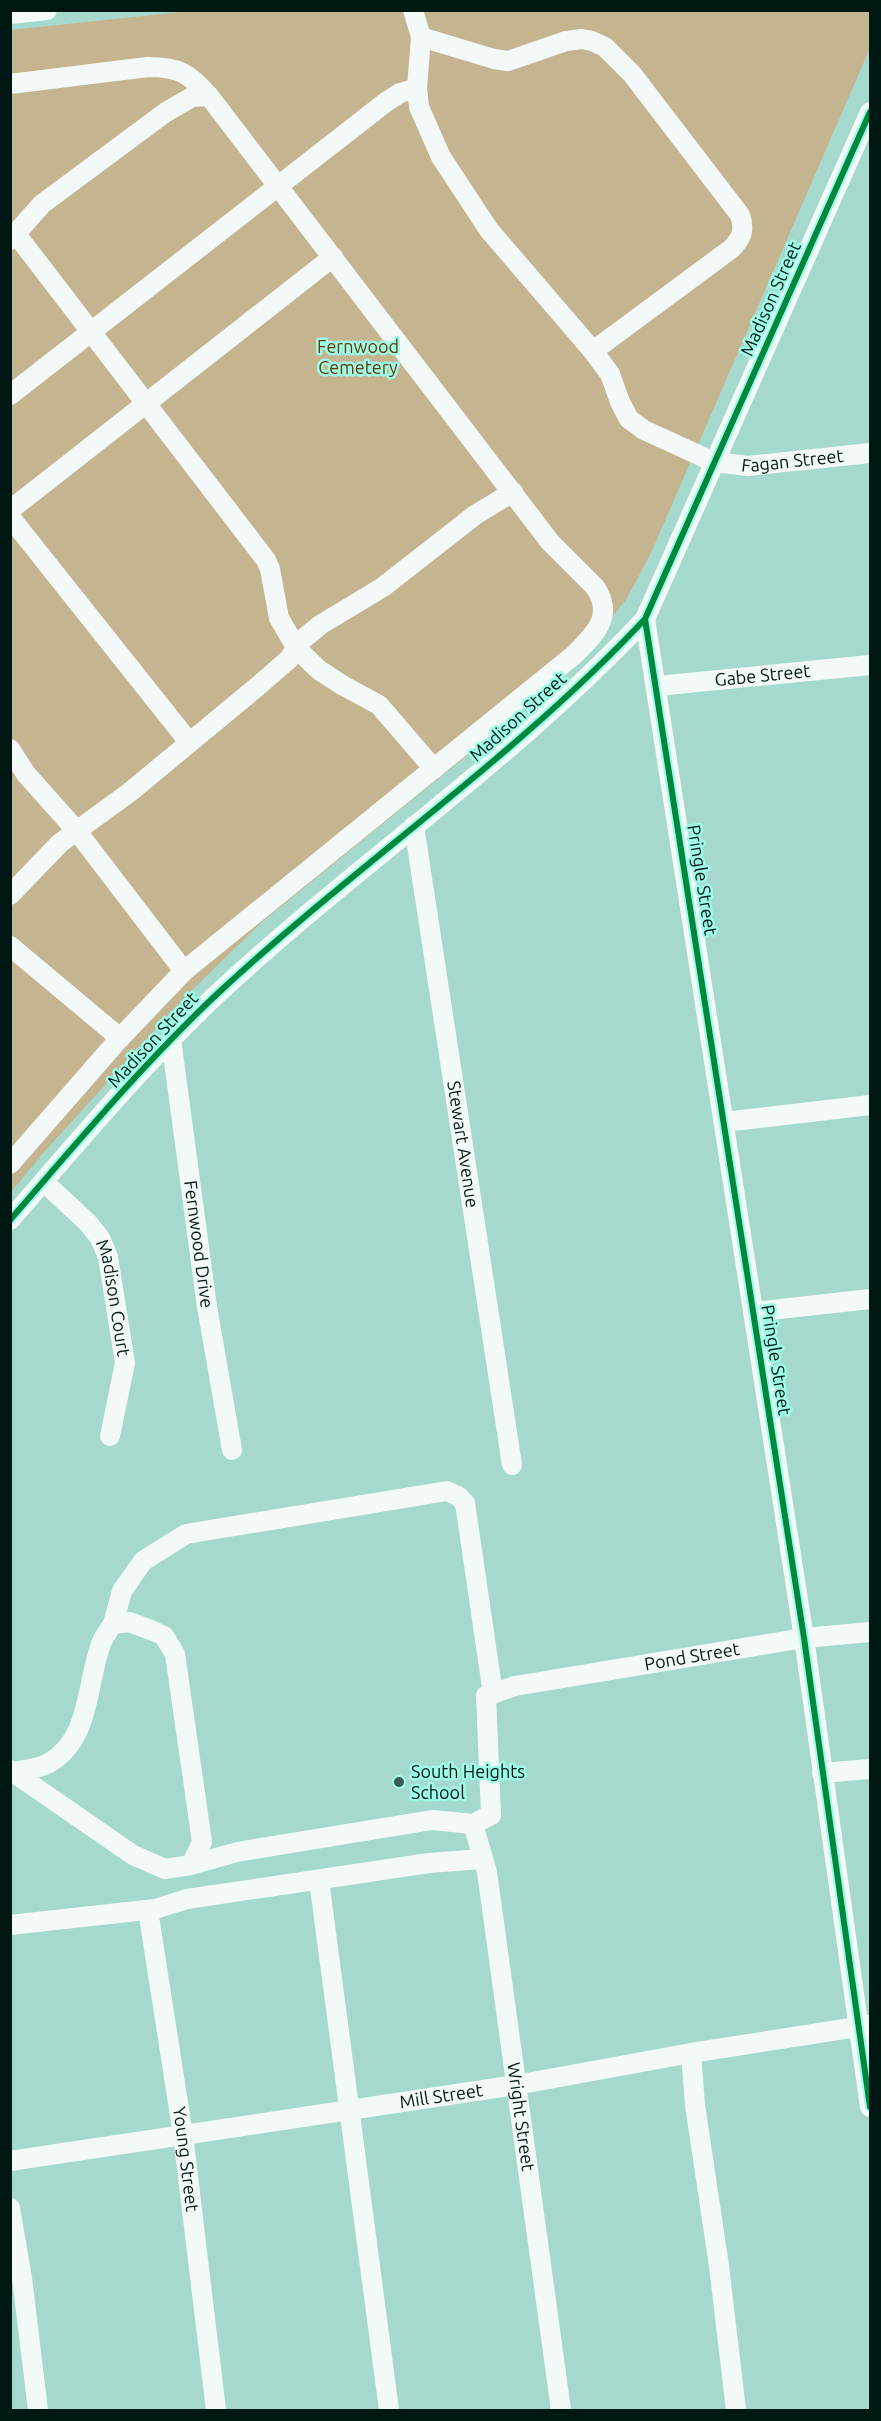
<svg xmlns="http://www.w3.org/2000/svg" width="881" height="2421" font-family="Ubuntu,sans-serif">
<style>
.green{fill:#c4b48f}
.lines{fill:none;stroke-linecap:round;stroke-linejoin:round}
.minor{stroke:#f2f9f8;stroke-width:20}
.cycleway-casing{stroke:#9dfde8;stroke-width:10}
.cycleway{stroke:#00873e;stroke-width:6}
.poi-dot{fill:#3a5c54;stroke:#9dfde8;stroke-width:2}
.labels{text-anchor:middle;stroke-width:5;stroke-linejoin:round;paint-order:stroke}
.street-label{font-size:18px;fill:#001813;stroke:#9dfde8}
.park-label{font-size:18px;fill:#693700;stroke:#9dfde8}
.poi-label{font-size:18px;fill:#001813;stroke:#9dfde8;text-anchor:start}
</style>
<rect width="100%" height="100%" fill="#a6d9ce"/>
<!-- green -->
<path class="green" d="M199,10L870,11V48L651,553L626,600L556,683L262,922L189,993L44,1152L11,1192V30Z"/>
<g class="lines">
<!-- minor -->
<g class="minor">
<path id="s1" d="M413,10L421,37L417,88L419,107L441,157L489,230L593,351L610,374L620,402L629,419L644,430L714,462L748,466L870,453"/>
<path d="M10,14L47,10"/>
<path d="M421,37L494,59L508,61L566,41L582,39L592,41L605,47L632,74L740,215C745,230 742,238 731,249L593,351"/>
<path d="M10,84L148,67C179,67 189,73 209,96L550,542L595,587C615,616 594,635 574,655L184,971L120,1038L10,1164"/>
<path d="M16,234L266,560L270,569L279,618L297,649L319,670L342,685L379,705L434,769"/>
<path d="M10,240L42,204L166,112L192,97L209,96"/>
<path d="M10,395L386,102L400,93L417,88"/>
<path d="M10,510L333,257"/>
<path d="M10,517L189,742"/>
<path d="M645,619L804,1638L870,2107"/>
<path id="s2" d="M657,686L870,665"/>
<path d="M10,749L26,774L76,830L184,971"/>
<path id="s3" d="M414,826L512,1465"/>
<path d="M10,895L60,843L130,792L258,686L289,659L302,640L320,625L383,587L475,515L513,492"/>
<path d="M10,946L120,1038"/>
<path id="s4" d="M171,1039L207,1307L232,1450"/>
<path d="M724,1122L870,1105"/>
<path id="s5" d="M44,1182L88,1223L100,1238L108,1257L125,1363L110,1436"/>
<path d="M10,1220C76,1144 142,1065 215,996C354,866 514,759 645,619L870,112"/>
<path d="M753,1312L870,1299"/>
<path d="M113,1624L122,1591L143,1561L186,1534L447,1491L458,1496L465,1503L493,1694"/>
<path d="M10,1770L133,1855L165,1869L191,1865L202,1842L175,1654L164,1636L151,1630L129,1622L113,1624C109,1630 103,1637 101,1644C86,1684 91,1739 49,1763C38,1769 25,1770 13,1772"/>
<path d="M822,1773L870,1769"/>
<path id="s6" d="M473,1824L487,1872L561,2410"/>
<path id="s7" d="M191,1865L237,1852L432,1820L473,1824L491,1815L486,1696L515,1686L804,1638L870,1632"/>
<path d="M319,1880L389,2410"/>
<path id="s8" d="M148,1910L183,2135L216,2410"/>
<path d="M10,1925L155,1909L187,1899L429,1863L483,1859"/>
<path d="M691,2053L695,2105L719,2266L736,2410"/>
<path id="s9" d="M10,2161L516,2085L691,2053L870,2025"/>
<path d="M10,2208L22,2278L38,2410"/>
</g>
<!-- cycleway casing -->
<g class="cycleway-casing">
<path id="cycleway" d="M645,619L804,1638L870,2107
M10,1220C76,1144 142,1065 215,996C354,866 514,759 645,619L870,112"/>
</g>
<!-- cycleway -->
<use href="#cycleway" class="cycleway"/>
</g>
<!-- markers -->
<circle class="poi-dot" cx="399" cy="1782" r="6"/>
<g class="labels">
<!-- street labels -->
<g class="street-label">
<text transform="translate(771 299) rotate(-66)" y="6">Madison Street</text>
<text dy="6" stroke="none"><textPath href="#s1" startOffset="652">Fagan Street</textPath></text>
<text dy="6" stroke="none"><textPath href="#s2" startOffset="106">Gabe Street</textPath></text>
<text transform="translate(518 717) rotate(-42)" y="6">Madison Street</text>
<text transform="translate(702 880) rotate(81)" y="6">Pringle Street</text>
<text transform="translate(153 1040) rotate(-47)" y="6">Madison Street</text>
<text dy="6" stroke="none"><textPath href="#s3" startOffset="322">Stewart Avenue</textPath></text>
<text dy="6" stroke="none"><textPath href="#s4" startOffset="207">Fernwood Drive</textPath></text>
<text dy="6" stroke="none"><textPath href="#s5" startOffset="141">Madison Court</textPath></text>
<text transform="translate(776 1360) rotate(81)" y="6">Pringle Street</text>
<text dy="6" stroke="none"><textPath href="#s7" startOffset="636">Pond Street</textPath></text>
<text dy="6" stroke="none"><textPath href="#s9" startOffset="436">Mill Street</textPath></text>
<text dy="6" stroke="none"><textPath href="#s6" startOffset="297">Wright Street</textPath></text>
<text dy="6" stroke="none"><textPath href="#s8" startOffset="252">Young Street</textPath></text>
</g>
<!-- park labels -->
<g class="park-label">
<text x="358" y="353">Fernwood<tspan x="358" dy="21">Cemetery</tspan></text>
</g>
<!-- poi labels -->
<g class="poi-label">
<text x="411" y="1778">South Heights<tspan x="411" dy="21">School</tspan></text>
</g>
</g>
<!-- border -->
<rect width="881" height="2421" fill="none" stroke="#001813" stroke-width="24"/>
</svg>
